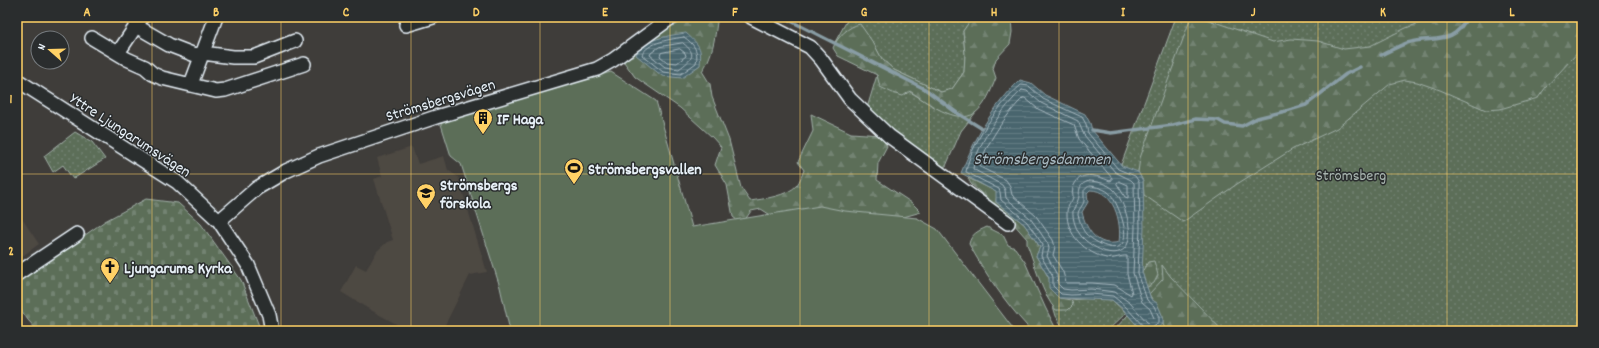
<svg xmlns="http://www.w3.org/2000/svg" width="1599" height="348" font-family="Dekko,sans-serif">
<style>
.built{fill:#4d4842}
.grass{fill:url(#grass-dots);stroke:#a2b0a8}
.forest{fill:url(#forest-firs);stroke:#a2b0a8;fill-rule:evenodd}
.cemetery{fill:url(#cemetery-stones);stroke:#a2b0a8}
.pitch{fill:#5b6e59;stroke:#a2b0a8}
.water{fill:url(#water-rules);stroke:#899da5;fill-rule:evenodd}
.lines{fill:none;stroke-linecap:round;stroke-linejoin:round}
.shore{stroke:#a8b9c1;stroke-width:1}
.stream{stroke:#899da5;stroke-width:3.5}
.minor-casing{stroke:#e8f1f8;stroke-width:16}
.minor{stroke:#2a2d2e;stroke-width:13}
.grid{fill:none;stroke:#ffd166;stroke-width:1;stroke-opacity:0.55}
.labels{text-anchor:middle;stroke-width:3;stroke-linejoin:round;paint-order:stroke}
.street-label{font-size:16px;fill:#e8f1f8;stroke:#2a2d2e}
.poi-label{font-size:16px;font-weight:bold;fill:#e8f1f8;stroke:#2a2d2e;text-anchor:start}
.park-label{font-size:16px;fill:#a9b6b0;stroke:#2a2d2e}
.water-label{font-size:17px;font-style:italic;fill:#a8b9c1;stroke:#2a2d2e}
.neatline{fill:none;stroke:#ffd166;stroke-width:1.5}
.grid-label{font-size:13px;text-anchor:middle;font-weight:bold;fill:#ffd166}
</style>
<defs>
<pattern id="grass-dots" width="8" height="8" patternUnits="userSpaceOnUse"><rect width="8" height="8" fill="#5b6e59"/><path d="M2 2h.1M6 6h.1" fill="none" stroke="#738372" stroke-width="1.8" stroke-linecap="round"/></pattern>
<pattern id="forest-firs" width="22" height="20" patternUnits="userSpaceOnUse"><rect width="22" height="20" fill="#5b6e59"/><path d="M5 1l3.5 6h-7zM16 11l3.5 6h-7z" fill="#738372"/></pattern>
<pattern id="cemetery-stones" width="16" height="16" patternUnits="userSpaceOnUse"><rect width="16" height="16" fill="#5b6e59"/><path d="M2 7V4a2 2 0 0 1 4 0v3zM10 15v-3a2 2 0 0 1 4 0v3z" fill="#738372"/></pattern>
<pattern id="water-rules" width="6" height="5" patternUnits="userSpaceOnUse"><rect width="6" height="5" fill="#49656e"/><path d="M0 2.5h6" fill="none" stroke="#637c83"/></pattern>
</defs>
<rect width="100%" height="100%" fill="#3f3d3a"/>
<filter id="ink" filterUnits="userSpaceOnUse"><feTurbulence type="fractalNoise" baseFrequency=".025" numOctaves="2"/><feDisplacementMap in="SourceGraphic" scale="8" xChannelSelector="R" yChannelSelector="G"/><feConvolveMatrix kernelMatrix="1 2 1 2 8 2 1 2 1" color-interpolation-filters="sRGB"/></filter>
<g filter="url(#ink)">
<!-- built -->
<path class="built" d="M412,147L418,164L444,156L448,170L458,177L487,272L470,275L442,331H414L398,325L367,308L341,292L356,265L366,270L377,251L387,242L393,240L374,179L382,176L377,158Z
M17,211L39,244L17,260Z"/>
<!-- grass -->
<path class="grass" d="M849,17H909C932,26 949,22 972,18L963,31L965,54L964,72L952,89L941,92L894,70L882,59L874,44L853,26L835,42Z
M1176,17H1582V331H1160L1135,275L1121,165Z
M877,75C888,80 900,85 910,92C928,102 954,124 976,112L961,131L946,166L940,167L889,132L867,108Z
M75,132L92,142L105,159L73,179L63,165L53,172L44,156Z
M1091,298L1112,300L1126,313L1107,331H1065L1056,316L1053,306L1057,310L1073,305L1071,300Z
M1128,315L1142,331H1113Z"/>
<!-- forest -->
<path class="forest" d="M975,17H1011L1012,32L1010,44L996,59L993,69L996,78C991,90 986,105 975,113C957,126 925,101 910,91L903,96L895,94L880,87L877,75L838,56L833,48C837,37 849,26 860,24L874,44L882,59L894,70L941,92L952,89L964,72L965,54L963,31L972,18Z
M1191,17H1200L1273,42L1291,39L1318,41L1344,49L1370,46L1406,28L1436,17H1582V48L1546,87L1538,98L1500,109L1486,110L1440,90L1417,82L1405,80L1390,84L1337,128L1293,149L1237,184L1183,222L1144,195L1143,181L1138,172L1140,158Z
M697,19H710L717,22C715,38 712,58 702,71L710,84L712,97L729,140L741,188L750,201C763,199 788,196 797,185C800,181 802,175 804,170L798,162L813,131L811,114L851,133L881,135L887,146L878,163L877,180L912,203L921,212L893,220L772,216L761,209L751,211L742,224L733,217L727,185L715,165L721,147L712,137L680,108L635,77L624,62L625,57L631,50L675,23ZM642,48L700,65L691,71Z
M968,178L997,192L996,202L1024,224L1040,247L1036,256L1043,267L1059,298L1071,300L1073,305L1068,310H1056C1042,295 1035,264 1027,244V239L1005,214L971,184Z
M987,227L1003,235L1008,245L1015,248L1025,262L1045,307L1057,331H1028L1027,326C1004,301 985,273 969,244C971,234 978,231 987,227Z
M1154,261L1158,275L1154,283L1146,288L1142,272L1148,262Z
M1162,265L1171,277L1223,331H1166L1163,324V317L1149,294L1163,279Z"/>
<!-- cemetery -->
<path class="cemetery" d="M146,199L178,203L201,224L241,280L261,331H38L28,320L17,304V283L105,221Z"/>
<!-- pitch -->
<path class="pitch" d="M611,72L656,101L692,227L820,206L845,211L917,218L937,229L1015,331H510L500,287L461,164L451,156L440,121Z"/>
<!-- water -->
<path class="water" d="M686,33C699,45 702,47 700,65L682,78L662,76L636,55C641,39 672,35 686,33Z
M1020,80L1031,83L1045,95L1085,114L1090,123L1092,130L1122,166L1138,172L1143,181L1144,228L1142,272L1151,299L1157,303L1163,317V324L1153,331L1141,330L1123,309L1112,300L1059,298L1049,288V278L1036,256L1040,247L1024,224L996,202V192L961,173C975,138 992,107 1020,80ZM1090,190C1114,190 1122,222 1119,242C1098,248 1086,230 1082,212L1088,202L1087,193Z"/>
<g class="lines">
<!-- shore -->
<path class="shore" d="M684,37C694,44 699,51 696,63L681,74L663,72L642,55C647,42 672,39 684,37Z
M683,43C698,55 692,59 679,69L665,67L650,55L651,53L659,47Z
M680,49L685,53L686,56L677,63L667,62L660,56L661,53Z
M1022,90L1027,91L1041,103L1078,121L1084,135L1115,172L1131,180L1134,183L1135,228L1133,273L1142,302L1150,309L1154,318L1149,323L1147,322L1130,303L1115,292L1091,289L1071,290L1063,289L1058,284L1057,275L1047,256L1049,249L1048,244L1038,229L1030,218L1006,198L1005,190L1002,185L973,169C976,145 1004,106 1022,90Z
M1023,98H1025L1038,109L1074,125L1079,139L1112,178V180L1110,181C1096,175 1079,170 1073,188C1072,191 1073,194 1073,197C1072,202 1067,206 1067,212C1066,235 1086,253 1106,258C1114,260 1121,255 1127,256V274L1132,293L1131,295L1115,285L1092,283H1066L1063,272L1053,255L1055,247L1053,240L1036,216L1012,195L1010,186L1006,180L980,167C983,147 1008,112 1023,98Z
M1089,181C1096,181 1109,184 1114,190C1124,200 1136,236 1125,248C1114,260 1091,247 1082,237C1077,232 1072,219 1073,211C1074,207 1077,204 1078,200C1081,192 1076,185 1089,181Z
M1119,181L1128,185V198L1125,197L1117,184Z
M1089,186C1095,186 1107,189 1111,195C1118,204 1130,234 1122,244C1114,254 1093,241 1086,234C1082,230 1080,221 1078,215C1078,209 1083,206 1084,201C1084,198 1084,194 1084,191Z
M1145,331L1144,327L1126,307L1113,296L1091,294L1071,295L1061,294L1053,286V277L1041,256L1043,245L1027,222L1001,200L1000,192L999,189L966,172C970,144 1000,103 1021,85L1029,86L1043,99L1082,117L1086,124L1088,133L1118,169L1135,176L1139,182L1140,228L1138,273L1147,300L1154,306L1159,317V322L1152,327L1151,331"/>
<!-- stream -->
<path class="stream" d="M783,17L925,89L957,113L981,128
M1381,55C1390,51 1398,46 1407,43C1432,35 1454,47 1467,17
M1092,130L1111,133L1173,125L1196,119L1218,120L1225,124L1242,126L1257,118L1286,111L1306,105L1346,74L1360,67"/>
<!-- minor casing -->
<g class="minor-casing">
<path id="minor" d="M751,17L810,47L821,59L850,99L889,136L1008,223
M406,25L433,17
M136,26L169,45L195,55L203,53L233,57H254L295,41
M92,38L127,59L145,67L153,74L162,78L216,91L225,90L304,64
M118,53L142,17
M17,80L177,182L219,221L248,265L269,315L272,331
M191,84L216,17
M219,221L257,188L286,171L319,156L436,117L597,69L613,60L669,19L674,17
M17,274L77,234"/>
</g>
<!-- minor -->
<use href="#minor" class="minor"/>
</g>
</g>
<!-- grid -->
<path class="grid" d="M152,17V331M281,17V331M411,17V331M540,17V331M670,17V331M800,17V331M929,17V331M1059,17V331M1188,17V331M1318,17V331M1447,17V331M17,174H1582"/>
<!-- icons -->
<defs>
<g id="building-pin" transform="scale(1)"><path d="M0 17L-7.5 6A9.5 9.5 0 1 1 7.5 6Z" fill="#ffd166" stroke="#2a2d2e"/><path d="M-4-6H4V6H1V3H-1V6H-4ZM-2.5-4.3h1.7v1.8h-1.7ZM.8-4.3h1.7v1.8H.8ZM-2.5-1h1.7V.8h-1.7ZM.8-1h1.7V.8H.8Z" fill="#111"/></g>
<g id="stadium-pin" transform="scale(1)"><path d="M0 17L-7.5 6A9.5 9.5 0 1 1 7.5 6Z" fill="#ffd166" stroke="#2a2d2e"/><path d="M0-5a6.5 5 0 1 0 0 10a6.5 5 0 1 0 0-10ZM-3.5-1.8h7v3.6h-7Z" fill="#111"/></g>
<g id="school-pin" transform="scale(1)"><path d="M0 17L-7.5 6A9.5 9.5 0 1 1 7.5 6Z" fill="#ffd166" stroke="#2a2d2e"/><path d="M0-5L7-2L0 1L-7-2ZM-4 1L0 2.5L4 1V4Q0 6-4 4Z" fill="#111"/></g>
<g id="church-pin" transform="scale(1)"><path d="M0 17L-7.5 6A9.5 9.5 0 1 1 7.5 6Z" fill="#ffd166" stroke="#2a2d2e"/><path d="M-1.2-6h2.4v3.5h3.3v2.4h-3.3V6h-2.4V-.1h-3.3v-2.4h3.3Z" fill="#111"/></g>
</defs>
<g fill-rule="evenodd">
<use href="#building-pin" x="483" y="118"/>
<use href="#stadium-pin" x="574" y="168"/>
<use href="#school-pin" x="426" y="193"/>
<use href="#church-pin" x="110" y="267"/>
</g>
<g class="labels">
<!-- street labels -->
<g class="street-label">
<text transform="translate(440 99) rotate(-17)" y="6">Strömsbergsvägen</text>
<text transform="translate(131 134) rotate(33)" y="6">Yttre Ljungarumsvägen</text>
</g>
<!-- poi labels -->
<g class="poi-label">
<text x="497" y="124">IF Haga</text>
<text x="588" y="174">Strömsbergsvallen</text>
<text x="440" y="190">Strömsbergs<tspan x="440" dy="18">förskola</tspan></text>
<text x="124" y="273">Ljungarums Kyrka</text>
</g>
<!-- park labels -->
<g class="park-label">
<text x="1351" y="180">Strömsberg</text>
</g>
<!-- water labels -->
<g class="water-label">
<text x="1042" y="164">Strömsbergsdammen</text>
</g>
</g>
<!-- margin -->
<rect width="1599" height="348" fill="none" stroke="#2a2d2e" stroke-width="44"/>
<!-- north arrow -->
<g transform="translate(50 50) rotate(290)"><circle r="19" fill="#2a2d2e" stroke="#767b7f"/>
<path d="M0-3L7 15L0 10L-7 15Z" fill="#ffd166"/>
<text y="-6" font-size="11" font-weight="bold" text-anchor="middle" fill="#e8f1f8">N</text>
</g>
<rect x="22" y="22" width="1555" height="304" class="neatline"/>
<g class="grid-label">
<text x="87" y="16">A</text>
<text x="216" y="16">B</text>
<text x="346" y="16">C</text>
<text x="476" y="16">D</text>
<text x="605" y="16">E</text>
<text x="735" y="16">F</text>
<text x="864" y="16">G</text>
<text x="994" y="16">H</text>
<text x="1123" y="16">I</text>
<text x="1253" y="16">J</text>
<text x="1383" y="16">K</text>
<text x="1512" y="16">L</text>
<text x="11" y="103">1</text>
<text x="11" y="255">2</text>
</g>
</svg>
